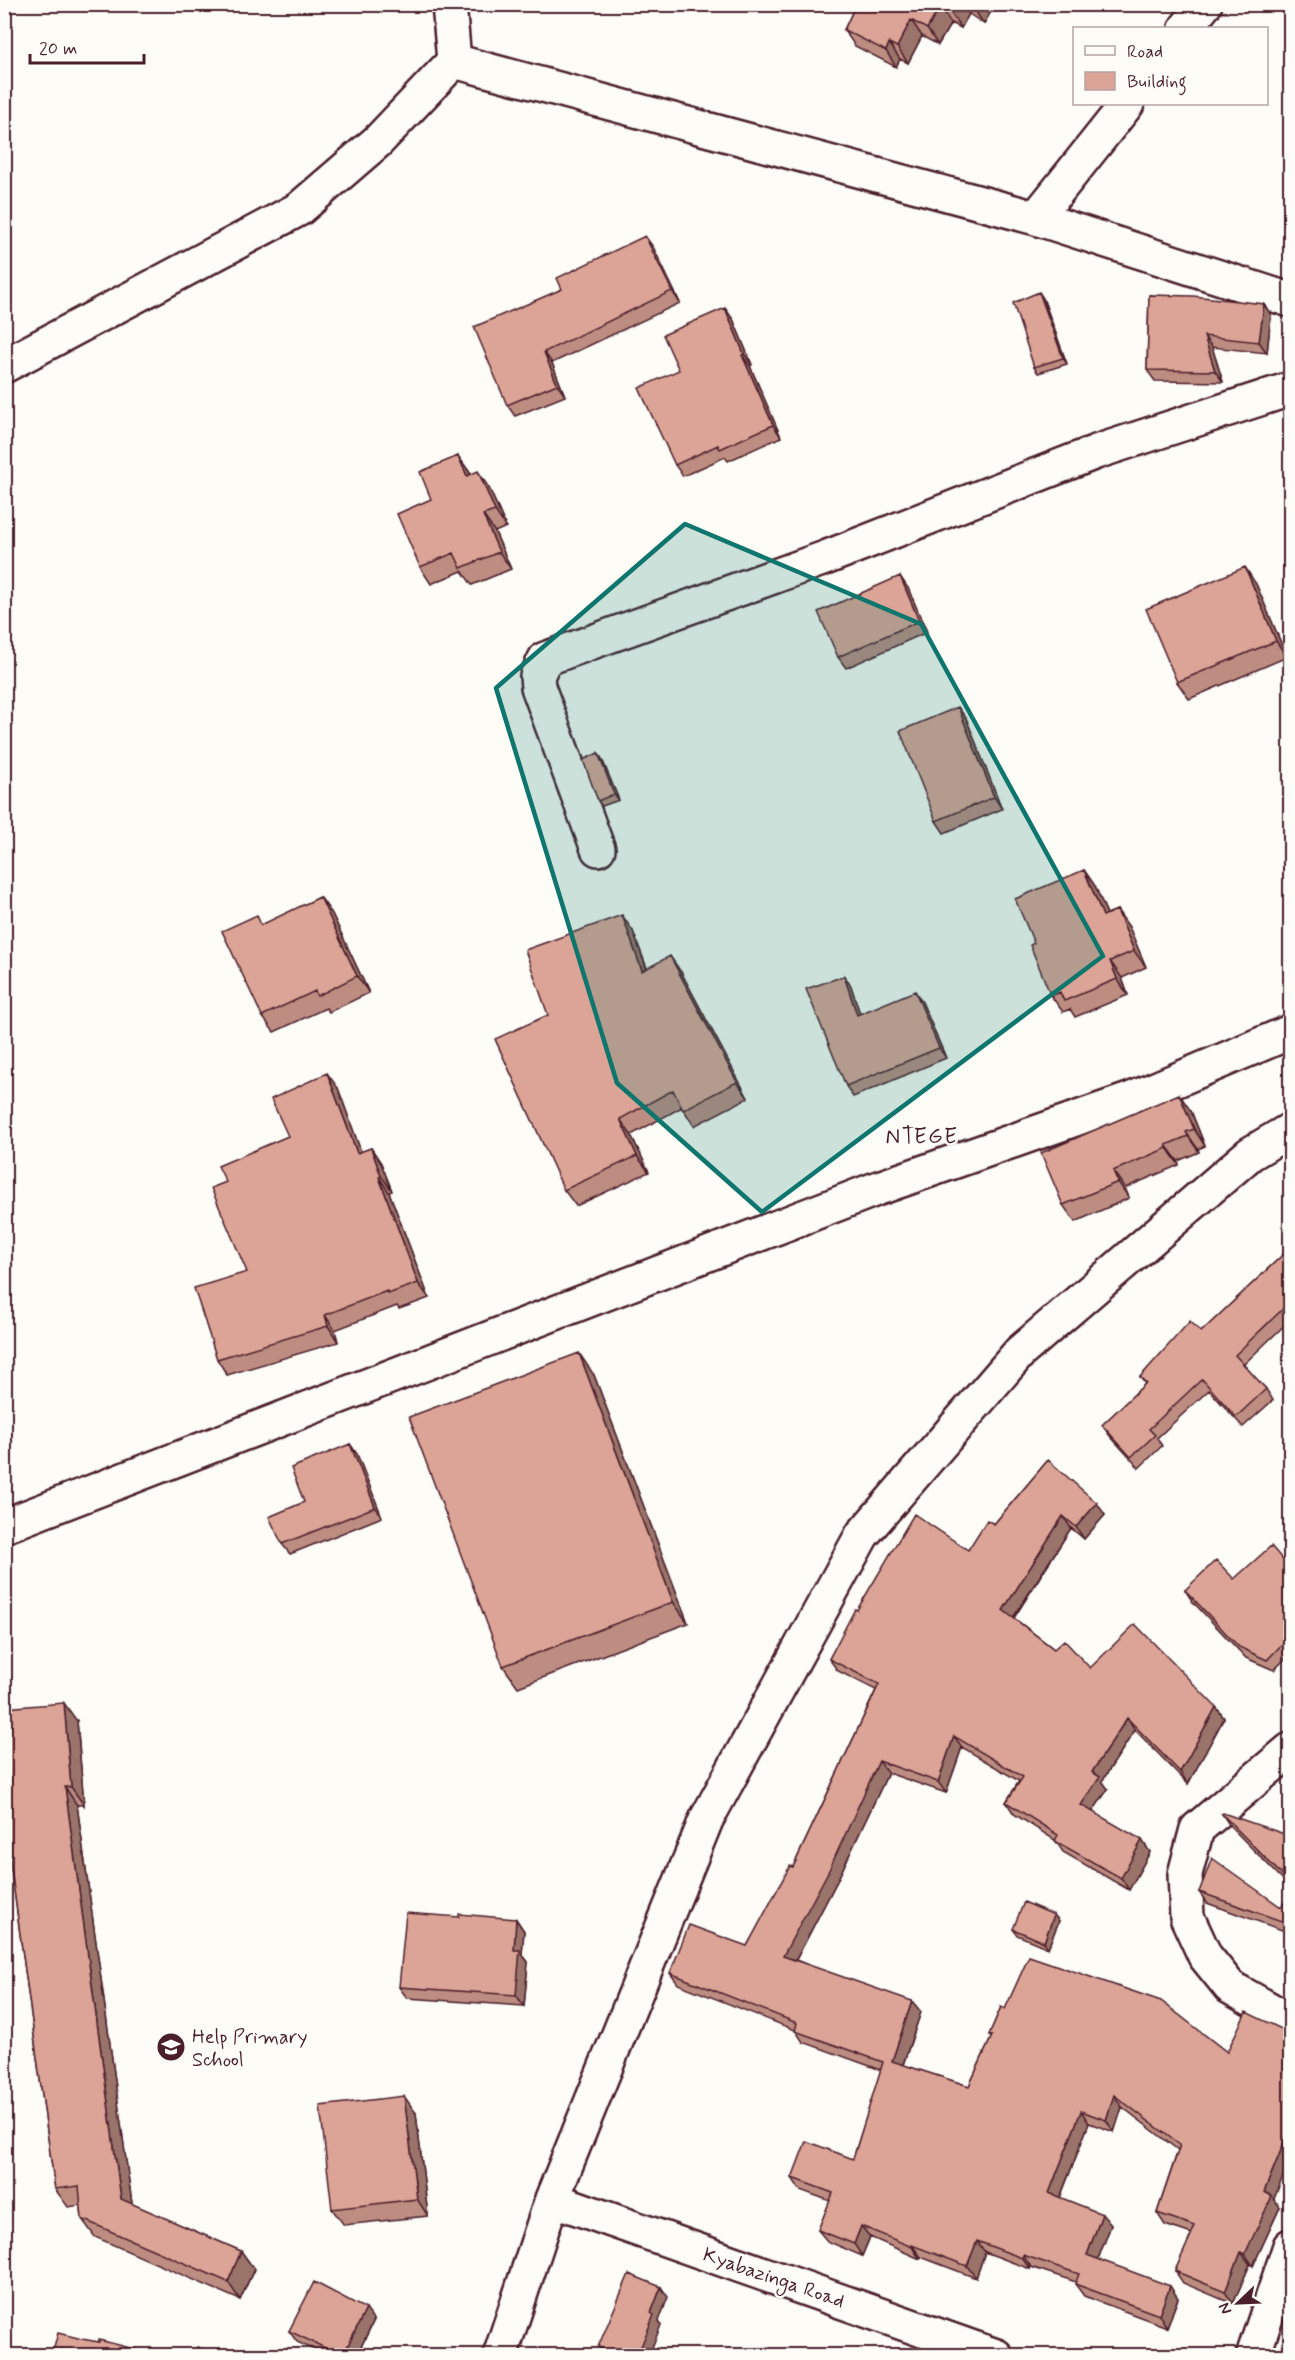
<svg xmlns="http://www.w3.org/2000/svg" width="1295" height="2360" font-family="Mynerve,sans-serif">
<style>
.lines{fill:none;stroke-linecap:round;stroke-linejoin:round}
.minor-casing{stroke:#4a1f2b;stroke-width:38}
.minor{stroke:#fdfcf7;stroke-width:33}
.wall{fill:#bd8d82;stroke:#4a1f2b;stroke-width:1.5}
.shaded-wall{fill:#9a736a;stroke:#4a1f2b;stroke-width:1.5}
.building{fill:#dca497;stroke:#4a1f2b;stroke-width:1.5}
.marked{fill:#0f766e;fill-opacity:0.2;stroke:#0f766e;stroke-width:4.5;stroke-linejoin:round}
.labels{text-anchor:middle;stroke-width:5;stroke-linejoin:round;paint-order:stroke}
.poi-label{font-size:20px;fill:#4a1f2b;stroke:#fdfcf7;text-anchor:start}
.street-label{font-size:20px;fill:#4a1f2b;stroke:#fdfcf7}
.quarter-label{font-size:22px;letter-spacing:1.5px;fill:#4a1f2b;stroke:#fdfcf7}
</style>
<rect width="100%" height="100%" fill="#fdfcf7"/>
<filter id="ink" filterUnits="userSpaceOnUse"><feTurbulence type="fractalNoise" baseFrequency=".0167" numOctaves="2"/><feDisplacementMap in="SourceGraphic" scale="12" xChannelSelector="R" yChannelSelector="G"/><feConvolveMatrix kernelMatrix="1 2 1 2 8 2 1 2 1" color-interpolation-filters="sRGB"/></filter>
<g filter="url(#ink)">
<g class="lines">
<!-- minor casing -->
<g class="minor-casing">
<path id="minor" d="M449,4L454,61L1036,218L1290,300
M1186,28L1205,4
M1036,218L1127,104
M4,366L299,209L378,141L454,61
M598,849L538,687L537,676L545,659L825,558L1096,452L1290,389
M4,1526L876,1189L1132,1099L1290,1032
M1290,1750L1197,1829L1185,1874L1187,1917L1205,1956L1230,1987L1290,2021
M552,2199L996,2356
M500,2356L552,2199L706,1820L862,1535L1020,1352L1250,1154L1290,1130
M1253,2356L1290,2246"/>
</g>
<!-- minor -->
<use href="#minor" class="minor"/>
</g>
<!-- wall -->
<path class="wall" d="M856,4H995L984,24L969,14L961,28L951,23L938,45L922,36L908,63L900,59L896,67L855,46L844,30Z
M653,247L680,303L552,363L565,396L515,416L507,405L562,289Z
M1149,295L1264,304L1271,315L1267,353L1212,347L1223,382L1155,381L1147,370Z
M1043,298L1067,364L1038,373L1034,367Z
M733,319L752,365L750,366L781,437L728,461L725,457L683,476L675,465Z
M458,456L471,474L489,488L506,527L495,532L511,569L472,585L462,571L431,584L420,567L431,499Z
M1256,584L1287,657L1189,699L1177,682Z
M908,588L927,632L846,668L838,657Z
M966,718L1002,809L944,833L936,821Z
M598,753L602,759L619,800L602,806L598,801Z
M1084,870L1095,886L1107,914L1117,910L1129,927L1146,967L1122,978L1128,995L1075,1017L1070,1009L1063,1012L1051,996L1034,943Z
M320,897L332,914L369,993L329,1012L326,1008L274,1032L262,1016L263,925Z
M633,931L647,968L681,972L748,1098L694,1126L682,1107L631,1135L649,1172L576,1206L564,1190L548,1015Z
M844,976L851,986L860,1014L922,1002L946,1058L853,1097L846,1086Z
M338,1088L361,1152L371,1148L381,1163L392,1191L389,1192L429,1298L399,1309L397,1306L335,1330L338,1342L227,1375L217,1359L247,1272L288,1136Z
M1191,1111L1205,1146L1198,1149L1199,1152L1178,1161L1179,1165L1125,1188L1129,1198L1075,1222L1063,1205Z
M1290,1248V1320L1243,1365L1266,1389L1273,1400L1243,1427L1209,1390L1157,1438L1162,1446L1139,1468L1110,1436L1102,1425L1145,1384L1140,1377L1201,1332Z
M594,1375L688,1623L518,1687L503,1666Z
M350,1444L357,1454L382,1517L290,1554L282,1544L304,1502Z
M1048,1460L1105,1515L1084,1539L1071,1528L1014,1618L1054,1649L1090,1668L1216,1707L1224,1718L1188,1784L1135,1730L1102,1781L1108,1789L1092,1812L1150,1852L1129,1890L1063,1852L1055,1840L1014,1814L1006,1802L1019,1781L962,1747L946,1793L888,1773L837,1881L796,1960L921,2012L903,2065L969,2086L991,2038L989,2035L1001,2007L1274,2199L1280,2207L1253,2266L1250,2264L1233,2304L1183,2283L1175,2271L1192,2234L1165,2225L1157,2213L1178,2150L1122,2107L1114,2132L1089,2123L1060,2198L1111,2225L1098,2259L1178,2298L1167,2327L1084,2296L1075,2284L1076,2282L1031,2267L1030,2269L985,2252L976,2278L921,2257L920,2259L870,2237L862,2256L827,2241L818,2230L830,2201L800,2190L792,2178L853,2159L881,2070L803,2042L795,2030L678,1984L670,1973L747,1946L793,1867L876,1690L838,1671L829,1659L857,1610L968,1550L994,1524Z
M1290,1568V1654L1274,1670L1246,1658L1192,1601L1185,1590L1234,1579Z
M77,1721L84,1805H77L132,2204L241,2251L254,2269L240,2300L95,2237L82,2219L81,2205L68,2207L55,2189L4,1817Z
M1222,1814L1290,1836V1834V1887L1230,1826Z
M1199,1892L1281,1907L1290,1895V1933L1207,1903Z
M1054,1915L1059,1921L1048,1948L1017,1935L1013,1929Z
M516,1919L524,1931L522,1954L528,1962L524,2006L407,1998L399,1987Z
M416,2113L428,2216L344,2225L332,2209Z
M374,2320L357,2355H325L297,2342L289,2331Z"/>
<!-- shaded-wall -->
<path class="shaded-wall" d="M955,4H962L969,14L961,28L950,12Z
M975,4H995L984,24L973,8Z
M940,7L951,23L938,45L927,29Z
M911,20L922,36L908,63L897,47Z
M889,43L900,59L896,67L886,51Z
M645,236L653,247L680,303L672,291Z
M1039,292L1043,298L1067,364L1063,358Z
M1264,304L1271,315L1267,353L1259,342Z
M725,308L733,319L752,365L744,354Z
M1204,336L1212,347L1223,382L1215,371Z
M544,352L552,363L565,396L557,384Z
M742,355L750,366L781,437L773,425Z
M458,456L470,473L478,493L467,476Z
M478,471L489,488L506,527L495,511Z
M483,515L495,532L511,569L499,552Z
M1245,567L1256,584L1287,657L1276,641Z
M900,576L908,588L927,632L919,621Z
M958,707L966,718L1002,809L994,797Z
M598,753L602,759L619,800L614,794Z
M1084,870L1095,886L1115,933L1103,916Z
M320,897L332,914L369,993L357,976Z
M1117,910L1129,927L1146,967L1134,951Z
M622,915L633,931L653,987L642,971Z
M670,956L681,972L748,1098L737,1082Z
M1110,961L1122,978L1128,995L1117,979Z
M844,976L851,986L864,1026L857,1015Z
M915,991L922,1002L946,1058L939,1048Z
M327,1073L338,1088L367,1168L357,1153Z
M1179,1094L1191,1111L1205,1146L1194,1129Z
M620,1119L631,1135L649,1172L637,1156Z
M1186,1132L1198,1149L1199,1152L1188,1136Z
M1166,1145L1178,1161L1179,1165L1167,1148Z
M371,1148L381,1163L392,1191L381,1176Z
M1113,1171L1125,1188L1129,1198L1118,1182Z
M379,1177L389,1192L429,1298L418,1283Z
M325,1315L335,1330L338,1342L328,1326Z
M579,1353L594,1375L688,1623L673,1602Z
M350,1444L357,1454L382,1517L375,1507Z
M1097,1503L1105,1515L1084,1539L1076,1527Z
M1063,1516L1071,1528L1011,1621L1003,1610Z
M64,1703L77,1721L84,1805L71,1787Z
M1216,1707L1224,1718L1188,1784L1180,1772Z
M1127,1718L1135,1730L1102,1781L1108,1789L1089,1817L1081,1805L1092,1772Z
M954,1736L962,1747L946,1793L938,1782Z
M879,1761L888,1773L837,1881L792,1967L783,1956Z
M65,1787L77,1805L134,2218L121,2199Z
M1142,1840L1150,1852L1129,1890L1121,1878Z
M1054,1915L1059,1921L1048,1948L1044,1942Z
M516,1919L524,1931L522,1954L528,1962L524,2006L516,1995L514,1950Z
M912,2001L921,2012L900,2073L892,2061Z
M1290,2033V2054L1284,2045Z
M1114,2095L1122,2107L1114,2132L1106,2120Z
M404,2096L416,2113L428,2216L417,2199Z
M1081,2111L1089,2123L1057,2205L1049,2193Z
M1290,2128V2159L1274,2199L1280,2207L1253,2266L1245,2254L1264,2192Z
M1102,2214L1111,2225L1095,2267L1087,2255Z
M861,2226L870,2237L862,2256L854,2244Z
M977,2241L985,2252L976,2278L967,2266Z
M912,2245L921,2257L920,2259L912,2247Z
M241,2251L254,2269L240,2300L228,2282Z
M1241,2252L1250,2264L1233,2304L1225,2292Z
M1023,2255L1031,2267L1030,2269L1022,2258Z
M1170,2286L1178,2298L1167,2327L1159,2315Z
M661,2287L668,2297L659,2321L661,2325L649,2355L640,2349L651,2313Z
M366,2309L374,2320L357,2355H343Z"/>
<!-- building -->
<path class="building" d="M856,4H955L950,12L940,7L927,29L911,20L897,47L889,43L886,51L844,30Z
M967,4H975L973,8Z
M645,236L672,291L544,352L557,384L507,405L474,327L562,289L557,278Z
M1039,292L1063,358L1034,367L1013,303Z
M1149,295L1193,296L1264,304L1259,342L1204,336L1215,371L1147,370Z
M725,308L744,354L742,355L773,425L720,449L718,445L675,465L639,388L679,370L663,335Z
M458,456L467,476L478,471L495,511L483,515L499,552L461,568L454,553L420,567L397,514L431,499L420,472Z
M1245,567L1276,641L1177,682L1146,609Z
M900,576L919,621L838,657L818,612Z
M958,707L994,797L936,821L900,731Z
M598,753L614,794L598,801L583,760Z
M1084,870L1103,916L1117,910L1134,951L1110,961L1117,979L1064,1001L1060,992L1051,996L1030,945L1034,943L1015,899Z
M320,897L357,976L317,996L315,991L262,1016L222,931L257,915L261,925Z
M622,915L642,971L670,956L737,1082L683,1110L673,1090L620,1119L637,1156L564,1190L495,1039L548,1015L525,950Z
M844,976L857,1015L915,991L939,1048L846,1086L806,989Z
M327,1073L357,1153L371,1148L381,1176L379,1177L418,1283L388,1294L387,1291L325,1315L328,1326L217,1359L194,1288L247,1272L211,1188L226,1182L218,1166L288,1136L271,1099Z
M1179,1094L1194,1129L1186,1132L1188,1136L1166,1145L1167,1148L1113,1171L1118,1182L1063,1205L1041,1153Z
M1290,1248V1302L1235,1355L1266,1389L1236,1417L1202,1379L1149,1429L1155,1435L1131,1457L1102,1425L1146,1383L1140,1377L1190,1321L1201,1332Z
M579,1353L673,1602L503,1666L409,1417Z
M350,1444L375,1507L282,1544L269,1517L304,1502L291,1468Z
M1048,1460L1097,1503L1076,1527L1063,1516L1003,1610L1054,1649L1064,1640L1090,1668L1135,1624L1216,1707L1180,1772L1127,1718L1092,1772L1100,1777L1081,1805L1142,1840L1121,1878L1055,1841L1058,1835L1006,1802L1023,1777L954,1736L938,1782L879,1761L829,1870L783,1956L912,2001L892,2061L969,2086L992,2036L989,2035L1001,2007L1005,2009L1029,1956L1161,2001L1227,2052L1246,2012L1290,2033L1284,2045L1290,2048V2128L1264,2192L1272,2196L1245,2254L1241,2252L1225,2292L1175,2271L1195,2226L1157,2213L1180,2145L1114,2095L1106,2120L1081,2111L1049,2193L1102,2214L1087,2255L1170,2286L1159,2315L1075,2284L1079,2274L1023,2255L1022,2258L977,2241L967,2266L912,2245V2247L861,2226L854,2244L818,2230L833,2193L792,2178L806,2141L853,2159L883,2062L795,2031L797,2023L670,1973L689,1925L747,1946L790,1866L793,1867L879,1684L829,1659L855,1609L857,1610L914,1514L968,1550L987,1520L994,1524Z
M1271,1546L1290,1568V1637V1636L1267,1660L1239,1647L1185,1590L1216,1560L1234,1579Z
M64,1703L71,1787H65L121,2199L241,2251L228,2282L82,2219L79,2186L55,2189L4,1817V1708Z
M1223,1813L1290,1836V1834V1883L1222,1814Z
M1212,1858L1281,1907L1290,1895V1924L1199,1892Z
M1024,1902L1054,1915L1044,1942L1013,1929Z
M406,1913L459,1917V1914L516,1919L514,1950H520L516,1995L399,1987Z
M404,2096L417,2199L332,2209L320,2106Z
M629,2274L661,2287L651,2313L654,2315L640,2349L658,2355H601L603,2349L598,2347Z
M314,2282L366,2309L343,2355H340L289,2331Z
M58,2333L82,2339L99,2342V2340L158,2355H52Z
M197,2347L215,2355H193Z"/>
</g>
<!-- marked area -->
<path class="marked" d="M685,524L921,624L1103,956L762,1212L617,1083L496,688Z"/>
<!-- icons -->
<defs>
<g id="school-disc" transform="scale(1.5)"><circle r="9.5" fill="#4a1f2b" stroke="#fdfcf7"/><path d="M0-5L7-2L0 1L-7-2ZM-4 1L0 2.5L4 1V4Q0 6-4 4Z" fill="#fff"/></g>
</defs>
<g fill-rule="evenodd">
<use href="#school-disc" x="171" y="2047"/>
</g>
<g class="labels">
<!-- poi labels -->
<g class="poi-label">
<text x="192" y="2043">Help Primary<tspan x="192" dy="23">School</tspan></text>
</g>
<!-- street labels -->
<g class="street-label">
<text transform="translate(774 2277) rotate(19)" y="7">Kyabazinga Road</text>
</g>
<!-- quarter labels -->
<g class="quarter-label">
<text x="922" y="1143">NTEGE</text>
</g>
</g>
<!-- margin -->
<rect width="1295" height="2360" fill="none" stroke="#fdfcf7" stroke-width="24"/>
<rect x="12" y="12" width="1271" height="2336" fill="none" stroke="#4a1f2b" stroke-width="2" filter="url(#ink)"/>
<!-- legend -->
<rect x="1073" y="27" width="195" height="78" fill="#fdfcf7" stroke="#b5a4a5" stroke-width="1.5"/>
<rect x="1085" y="46" width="30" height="9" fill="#fdfcf7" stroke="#b5a4a5" stroke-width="1.5"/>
<text x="1127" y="57" font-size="18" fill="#4a1f2b">Road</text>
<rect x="1085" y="72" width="30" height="18" fill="#dca497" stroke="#b5a4a5" stroke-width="1.5"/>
<text x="1127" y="87" font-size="18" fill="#4a1f2b">Building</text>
<!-- north arrow -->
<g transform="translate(1238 2303) rotate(247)" stroke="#fdfcf7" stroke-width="4.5" paint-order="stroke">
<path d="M0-4.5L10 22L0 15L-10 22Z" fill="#4a1f2b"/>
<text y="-9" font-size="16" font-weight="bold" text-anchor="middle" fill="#4a1f2b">N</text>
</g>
<!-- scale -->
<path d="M30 54v9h114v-9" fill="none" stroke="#4a1f2b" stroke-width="3"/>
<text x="39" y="54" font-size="18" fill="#4a1f2b" stroke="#fdfcf7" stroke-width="4.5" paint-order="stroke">20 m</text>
</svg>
